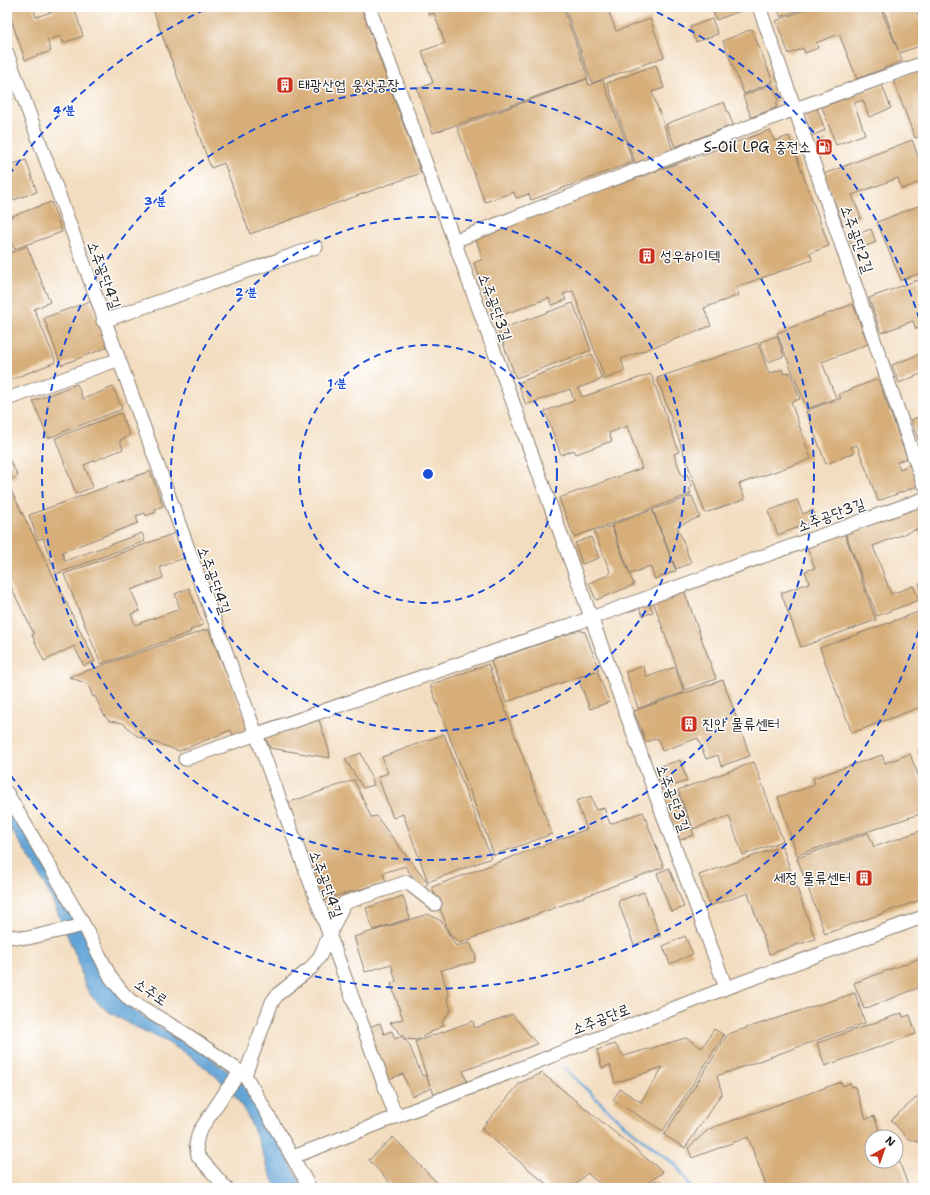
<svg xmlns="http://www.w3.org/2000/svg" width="930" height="1195" font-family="'Shantell Sans','Poor Story',sans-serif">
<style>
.water{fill:#63a4d6;stroke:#406079}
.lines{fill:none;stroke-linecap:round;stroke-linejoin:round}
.stream{stroke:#63a4d6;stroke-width:3}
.building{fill:#d7ae79}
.minor-casing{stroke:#887c6e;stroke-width:15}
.minor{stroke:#fff;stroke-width:13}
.ring{fill:none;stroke:#1d4ed8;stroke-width:2;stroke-dasharray:7 5}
.labels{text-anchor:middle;stroke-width:3;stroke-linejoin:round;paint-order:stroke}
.poi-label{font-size:15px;fill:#1c1c1c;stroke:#fff;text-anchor:start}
.street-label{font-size:15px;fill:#1c1c1c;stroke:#fff}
.centre{fill:#1d4ed8;stroke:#fff;stroke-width:2}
.ring-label{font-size:12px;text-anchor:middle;font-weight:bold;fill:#1d4ed8;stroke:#fff;stroke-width:3;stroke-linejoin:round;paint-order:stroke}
</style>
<rect width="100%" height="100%" fill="#fff"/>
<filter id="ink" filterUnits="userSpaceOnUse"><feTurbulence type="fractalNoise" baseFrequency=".025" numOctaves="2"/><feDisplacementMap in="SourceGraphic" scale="8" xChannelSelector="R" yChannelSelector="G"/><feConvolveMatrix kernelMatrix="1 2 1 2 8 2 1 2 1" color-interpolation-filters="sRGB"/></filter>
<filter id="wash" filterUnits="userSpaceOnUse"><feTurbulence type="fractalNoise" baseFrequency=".012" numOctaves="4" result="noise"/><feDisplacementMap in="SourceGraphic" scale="16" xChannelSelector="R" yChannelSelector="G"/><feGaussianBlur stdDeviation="0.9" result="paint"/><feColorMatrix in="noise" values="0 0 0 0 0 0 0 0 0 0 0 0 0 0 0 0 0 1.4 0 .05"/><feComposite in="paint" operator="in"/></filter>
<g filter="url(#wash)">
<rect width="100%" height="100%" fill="#f3ddc0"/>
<!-- water -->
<path class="water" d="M7,800L124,1003L139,1014L205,1054L232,1074L248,1089L304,1188H276C261,1154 253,1113 226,1086C207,1067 183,1050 159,1038C136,1027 116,1019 97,1002C85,991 83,979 79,964C77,958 74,951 71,944C59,916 47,886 31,860C26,851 9,829 7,821C5,815 7,806 7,800Z"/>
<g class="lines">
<!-- stream -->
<path class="stream" d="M564,1068L621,1122L677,1166L691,1188"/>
</g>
<g id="blocks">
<!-- building -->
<path class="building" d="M7,7H33L36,17L54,11L53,7H74L83,36L63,43L61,36L47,40L51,51L25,60Z
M152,7H361L421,173L250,234L224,163L211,168Z
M426,7H563L588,78L433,133L417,89L433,83L422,51L445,43L434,13L429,15Z
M565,7H607L616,31L650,19L664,57L592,83Z
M712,7H745L746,9L716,20Z
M779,7H806L781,17L777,8Z
M811,7H880L898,50L883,7H915L923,28V45L899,53L902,61L857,79L839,34L816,43L818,48L805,53L803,48L789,54L776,21Z
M712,19L718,34L696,42L690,27Z
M752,29L773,82L744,94L723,41Z
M656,65L664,88L652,92L673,150L635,163L607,83Z
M923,69V136L915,138L893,80Z
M587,79L589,85L603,80L633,162L531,200L529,194L516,198L514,192L485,202L457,127Z
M7,84L13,100L7,102Z
M772,84L778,98L776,108L751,117L743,96Z
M882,85L891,108L869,117L863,100L854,103L865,134L836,145L822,107Z
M724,102L733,125L675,147L666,124Z
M816,106L825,130L812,136L804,114L808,109Z
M770,130L774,141L789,136L829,246L810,253L812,260L736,287L739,295L704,308L711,326L621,359L625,371L605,379L573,291L563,294L566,300L552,305L549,298L494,318L474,263L483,259L475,237Z
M825,140L830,152L822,155L817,143Z
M912,140L923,170V181L902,189L898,178L852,195L861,218L843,225L824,174Z
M923,155V167L919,156Z
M26,160L37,192L7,202V166Z
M51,202L62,232L14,249L7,230V218Z
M923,204V272L901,280L877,222Z
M871,229L876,242L854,251L849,237Z
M27,246L50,302L34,309L56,362L7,381V251L8,254Z
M918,280L923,294V326L916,329L913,321L881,333L869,298Z
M90,301L108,347L61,365L44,318Z
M573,303L591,350L516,378L498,330Z
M853,304L868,344L822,362L836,398L807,409L777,333Z
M777,336L784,356L768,362L760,342Z
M758,343L769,374L782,369L784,374L790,372L800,399L791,402L811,459L739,484L745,499L705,513L657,378Z
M923,353V373L899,383L892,365Z
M592,354L602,379L578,388L582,397L651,374L679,452L674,454L682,476L687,474L692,486L689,487L691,494L574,537L559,498L642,468L627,426L609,433L612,441L576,454L574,450L561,455L545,411L574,401L570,389L526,405L518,383Z
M878,379L907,458L897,462L900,469L910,465L918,486L878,501L857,445L851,447L854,453L826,464L806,411L841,398L839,394Z
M77,384L83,399L113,387L122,409L48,438L33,401Z
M121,413L130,436L120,440L123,449L84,465L93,487L76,494L55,438Z
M923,415V446L921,447L911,420Z
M7,455L18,476L8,481L7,480Z
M150,471L163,506L155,509L156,512L146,516L145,513L136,516L138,523L62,552L65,561L142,533L145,541L56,574L43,538L38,540L29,515Z
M8,484L95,661L84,666L74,646L44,661L32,635L34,634L7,579V485Z
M692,496L700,517L677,526L691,563L676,569L653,510Z
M797,500L803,514L813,510L817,520L778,535L768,511Z
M923,503V543L917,529L873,546L891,594L913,586L919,600L877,616L845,532Z
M652,510L676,571L655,579L650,566L630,574L612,525Z
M611,526L634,585L596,600L589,583L608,575L610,571L594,532Z
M844,532L876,620L801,647L781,593L809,583L805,571L815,568L806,545Z
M175,533L184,558L160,567L163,578L131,590L140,611L131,614L135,625L180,609L175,594L189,588L203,625L190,630L191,632L101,664L64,574Z
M591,537L599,558L582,564L575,543Z
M923,582V594L919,584Z
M684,590L716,679L685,690L653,601Z
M649,603L653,612L643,616L639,607Z
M921,611L923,617V706L852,733L820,648Z
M208,629L248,725L245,731L233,736L231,730L179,751L137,736L123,723L109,721L104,715L95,696L93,697L88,684L69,677Z
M579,630L585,632L599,670H597L609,702L590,709L578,678L596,671L506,702L491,661Z
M488,664L552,834L494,855L430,685Z
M643,666L647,677L675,667L684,692L638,708L626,672Z
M723,680L750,756L721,766L718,755L706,759L698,738L662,751L658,738L646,742L634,711Z
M319,720L329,750L330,758L270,748L266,738Z
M444,734L491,858L428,882L403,814L393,818L378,777L388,773L382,757Z
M923,749V765L918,751Z
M361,753L374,785L363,788L345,759Z
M910,754L923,788V813L797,855L778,797L815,785L813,778L882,755L885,763Z
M680,760L687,781L660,790L654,773L655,770L659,767Z
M754,762L783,841L743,855L729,816L693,829L678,790Z
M354,780L371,817L376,816L428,884L420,888L405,866L383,873L386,882L319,901L284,804Z
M677,792L694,835L680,840L663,797Z
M591,796L596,810L604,808L610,824L643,812L664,867L460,943L450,935L432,887L587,829L576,801Z
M923,830V899L825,934L797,858L868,833L874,847Z
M782,846L815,939L769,954L748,893L710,906L699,875Z
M669,868L684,907L671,912L657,873Z
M644,892L660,936L634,945L618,901Z
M403,896L410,918L373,930L366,908Z
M428,914L441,921L456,946L470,943L476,956L474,962L441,970L449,996L447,998L451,1010L442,1022L444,1025L417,1040L406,1039L390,1023L403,1019L391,984L396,981L391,964L365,972L354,937Z
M685,936L693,954L670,964L663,946Z
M923,957V986L864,1009L854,983Z
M855,993L865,1023L717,1076L722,1093L685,1148L664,1135L728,1034Z
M902,1013L903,1017L910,1015L916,1034L825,1066L817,1043Z
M512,1014L537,1044L463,1071L468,1085L435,1097L432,1088L412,1096L403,1074L387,1080L366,1028L380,1023L384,1034L392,1031L395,1039L401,1036L409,1044L422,1076L426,1075L430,1086L415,1042L473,1021L475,1028Z
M714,1029L724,1035L663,1131L613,1100L620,1089L641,1102L663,1067L615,1083L610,1065L602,1068L597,1050L615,1044L624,1056L686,1038L702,1048Z
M542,1073L663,1172L641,1188H605L587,1173L573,1188H551L481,1129L520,1083Z
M841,1082L843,1086L850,1083L852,1087L855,1086L866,1119L874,1116L881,1135L889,1132L890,1137H872V1161H896V1153L909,1188H780L779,1185L767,1188L748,1137L692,1158L688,1148L709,1129Z
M923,1092V1144L907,1138L891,1120Z
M393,1137L442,1188H395L369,1160Z
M656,1180L663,1188H647Z"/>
</g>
</g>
<g filter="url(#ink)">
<use href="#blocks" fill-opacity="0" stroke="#887c6e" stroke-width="1"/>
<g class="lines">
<!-- minor casing -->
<g class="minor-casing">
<path id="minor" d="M369,7L726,988
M759,7L795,109L923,483
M7,53C135,408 263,763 396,1117
M454,241L795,109L923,63
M103,321L316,247
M7,399L117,360
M185,759L591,618L923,499
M7,793L84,925L111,978L123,993L131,1001L186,1034L245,1075L310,1188
M7,936L28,938L84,925
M293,1157L726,988L923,917
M226,1188L198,1156L196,1144L199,1132L226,1091L238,1075H245L272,1002L278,994L311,968L320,956L344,903L407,882L435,904"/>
</g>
<!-- minor -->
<use href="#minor" class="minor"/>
</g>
</g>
<!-- distance rings -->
<g class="ring">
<circle cx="428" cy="474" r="129"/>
<circle cx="428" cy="474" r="257"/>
<circle cx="428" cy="474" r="386"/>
<path d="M922 620A515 515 0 0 1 9 773M9 175A515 515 0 0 1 210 7M646 7A515 515 0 0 1 922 328"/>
</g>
<!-- icons -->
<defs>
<g id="building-square" transform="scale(0.9)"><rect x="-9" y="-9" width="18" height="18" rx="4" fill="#c8321e" stroke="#fff"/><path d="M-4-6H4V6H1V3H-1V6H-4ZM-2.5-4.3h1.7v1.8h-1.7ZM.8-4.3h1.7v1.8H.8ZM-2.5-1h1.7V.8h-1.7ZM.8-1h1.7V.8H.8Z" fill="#fff"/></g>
<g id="fuel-square" transform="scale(0.9)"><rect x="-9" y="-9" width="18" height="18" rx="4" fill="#c8321e" stroke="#fff"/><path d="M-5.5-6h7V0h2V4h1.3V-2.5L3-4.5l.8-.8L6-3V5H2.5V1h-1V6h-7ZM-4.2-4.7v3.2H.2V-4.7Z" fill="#fff"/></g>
</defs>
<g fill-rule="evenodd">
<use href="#building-square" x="285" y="85"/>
<use href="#fuel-square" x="824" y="147"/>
<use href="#building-square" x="647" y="256"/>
<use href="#building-square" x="689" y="724"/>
<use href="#building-square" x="864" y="878"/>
</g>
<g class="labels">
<!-- poi labels -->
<g class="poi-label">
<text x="298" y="90">태광산업 웅상공장</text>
<text x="811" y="152" text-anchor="end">S-Oil LPG 충전소</text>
<text x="660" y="261">성우하이텍</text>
<text x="702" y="729">진안 물류센터</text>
<text x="851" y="883" text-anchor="end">세정 물류센터</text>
</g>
<!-- street labels -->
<g class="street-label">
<text transform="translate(857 239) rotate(71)" y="5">소주공단2길</text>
<text transform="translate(104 275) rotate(70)" y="5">소주공단4길</text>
<text transform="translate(495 307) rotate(70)" y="5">소주공단3길</text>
<text transform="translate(831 515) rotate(-20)" y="5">소주공단3길</text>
<text transform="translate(214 580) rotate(70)" y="5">소주공단4길</text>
<text transform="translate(673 798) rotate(70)" y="5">소주공단3길</text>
<text transform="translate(326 884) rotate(70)" y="5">소주공단4길</text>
<text transform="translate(151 992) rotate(34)" y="5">소주로</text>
<text transform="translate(601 1019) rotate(-21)" y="5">소주공단로</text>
</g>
</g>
<circle cx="428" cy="474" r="6" class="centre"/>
<g class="ring-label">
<text x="64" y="114">4 분</text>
<text x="155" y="205">3 분</text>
<text x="246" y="296">2 분</text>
<text x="337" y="387">1 분</text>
</g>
<!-- margin -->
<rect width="930" height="1195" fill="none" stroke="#fff" stroke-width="24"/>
<!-- north arrow -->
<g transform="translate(884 1149) rotate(40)"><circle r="19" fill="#ffffff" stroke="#a4a4a4"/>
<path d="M0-3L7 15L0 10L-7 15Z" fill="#c8321e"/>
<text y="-6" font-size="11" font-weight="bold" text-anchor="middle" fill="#1c1c1c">N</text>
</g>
</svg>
